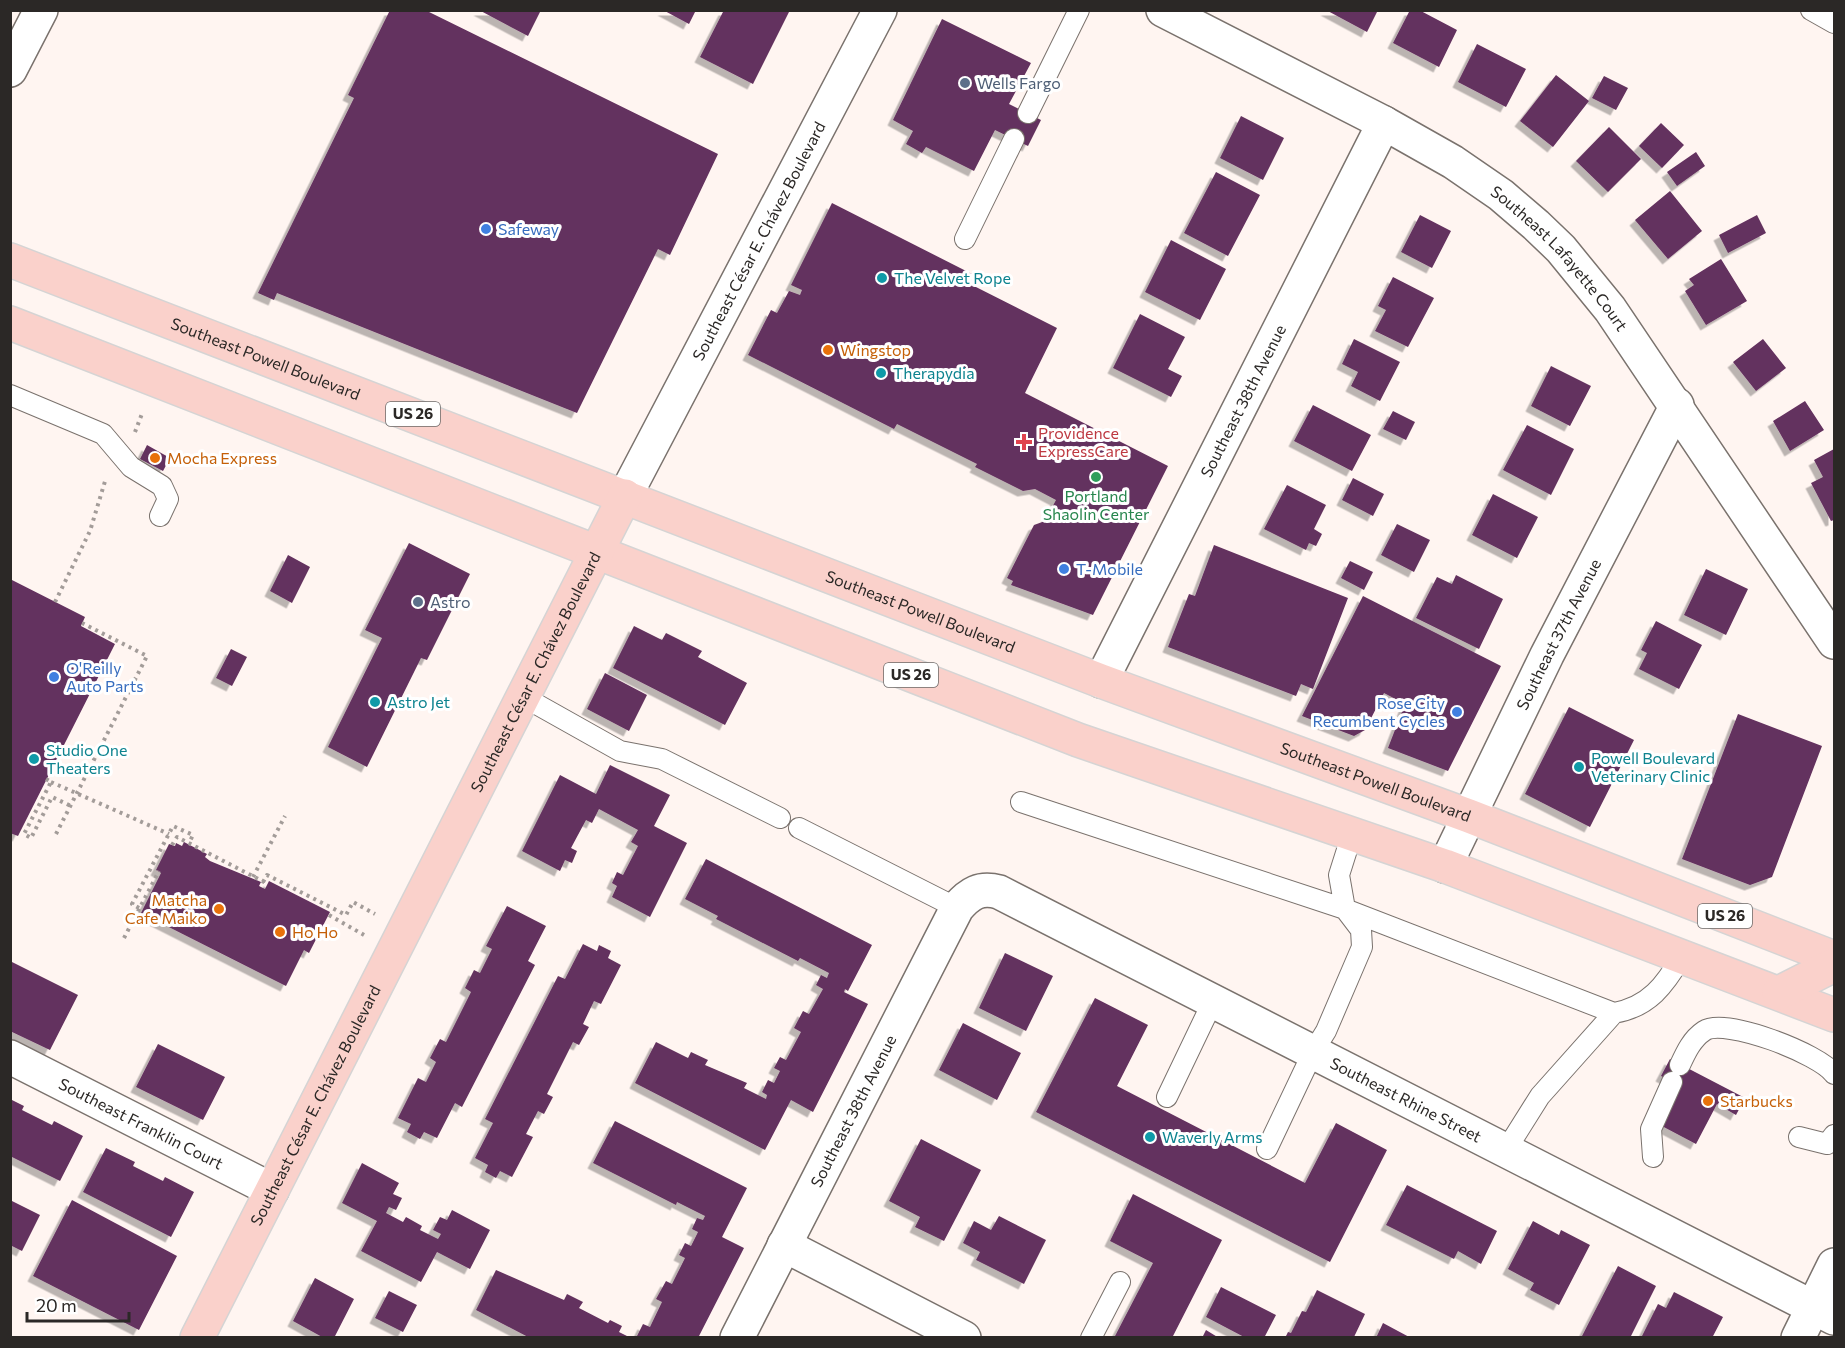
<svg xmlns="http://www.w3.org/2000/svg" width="1845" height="1348" font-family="Commissioner,sans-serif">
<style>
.building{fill:#63305e;filter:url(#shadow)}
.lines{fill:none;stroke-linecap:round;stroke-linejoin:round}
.lane-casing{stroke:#7a726d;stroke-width:22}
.street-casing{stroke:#7a726d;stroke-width:36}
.secondary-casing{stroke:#7a726d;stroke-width:36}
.primary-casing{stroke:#d5d4d4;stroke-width:36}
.path{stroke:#a39c99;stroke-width:4;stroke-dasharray:3 4.5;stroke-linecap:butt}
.lane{stroke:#fff;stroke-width:20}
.street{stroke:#fff;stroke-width:33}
.secondary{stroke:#fff;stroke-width:33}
.primary{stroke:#fad1cb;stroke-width:33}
.service-dot{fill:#5c6f8a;stroke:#fff;stroke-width:2}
.shop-dot{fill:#3f7fe0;stroke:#fff;stroke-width:2}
.culture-dot{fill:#0f9aa8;stroke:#fff;stroke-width:2}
.food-dot{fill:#e8710a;stroke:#fff;stroke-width:2}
.health-dot{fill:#e0444e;stroke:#fff;stroke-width:2}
.leisure-dot{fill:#2e9e5b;stroke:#fff;stroke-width:2}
.labels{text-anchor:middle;stroke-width:6;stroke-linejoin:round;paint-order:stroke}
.shield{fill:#fff;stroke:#6b6867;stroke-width:1.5}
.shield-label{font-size:15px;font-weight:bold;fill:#2b2826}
.service-label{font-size:16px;fill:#4e5e75;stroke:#fff;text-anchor:start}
.shop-label{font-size:16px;fill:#366cbe;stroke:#fff;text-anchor:start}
.street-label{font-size:16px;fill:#2b2826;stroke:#fff}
.culture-label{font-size:16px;fill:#0d838f;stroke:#fff;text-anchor:start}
.food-label{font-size:16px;fill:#c56008;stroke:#fff;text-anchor:start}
.health-label{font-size:16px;fill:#be3a42;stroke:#fff;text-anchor:start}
.leisure-label{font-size:16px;fill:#27864d;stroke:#fff}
</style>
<defs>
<filter id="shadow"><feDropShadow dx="-5.5" dy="5.5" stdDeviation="0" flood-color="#0004"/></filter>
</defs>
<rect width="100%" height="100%" fill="#fff5f1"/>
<!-- building -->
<path class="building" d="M390,10H425L718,154L670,255L658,249L577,413L277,293L274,300L258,293L354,98L348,95Z
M479,10H541L528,36Z
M663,10H696L689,24Z
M724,10H790L753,84L700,57Z
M1326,10H1378L1367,32Z
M1410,10H1419L1457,30L1439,67L1393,43Z
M942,19L1031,63L1009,104L1041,120L1028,146L995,130L974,171L926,147L922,153L906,144L913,131L893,120Z
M1477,44L1526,69L1506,107L1458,82Z
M1556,75L1589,101L1553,147L1520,121Z
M1604,76L1628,88L1616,110L1592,98Z
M1241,116L1284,138L1263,180L1220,158Z
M1661,123L1684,145L1662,168L1639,146Z
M1609,127L1641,159L1608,192L1576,161Z
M1696,152L1705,166L1677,186L1667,172Z
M1216,172L1260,195L1228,256L1184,233Z
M1670,191L1702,231L1668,259L1635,220Z
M832,203L972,274L968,283L1057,328L1025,393L1168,466L1093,615L1011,585L1013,581L1007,578L1034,525L1045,521L1056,500L1035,489L1023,491L975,467L977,464L897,424L894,429L748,355L771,310L777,313L789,291L800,295L802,290L791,285Z
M1420,215L1451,231L1432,268L1401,252Z
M1757,215L1766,233L1728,253L1719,235Z
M1171,240L1226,269L1200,320L1145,292Z
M1721,259L1747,301L1706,325L1685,291L1694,285L1689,279Z
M1393,277L1434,298L1408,347L1375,331L1386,310L1378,306Z
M1140,314L1185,337L1168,369L1182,376L1171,397L1113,368Z
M1354,339L1400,362L1380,401L1351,386L1358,372L1342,364Z
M1763,339L1786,368L1756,391L1733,362Z
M1551,366L1591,386L1570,426L1531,406Z
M1805,401L1824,430L1790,451L1773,421Z
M1313,405L1371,435L1352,471L1294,441Z
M1393,411L1415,422L1406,440L1383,429Z
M1527,425L1574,449L1551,495L1503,470Z
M147,445L170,458L163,471L140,459Z
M1834,449V520L1831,521L1811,483L1823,477L1814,460Z
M1353,478L1384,494L1373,516L1342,500Z
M1287,485L1326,505L1314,529L1322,534L1316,546L1309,543L1306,550L1264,529Z
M1493,494L1538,517L1517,558L1472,535Z
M1397,524L1430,540L1414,572L1381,555Z
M409,543L470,574L427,660L421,658L367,767L328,747L382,638L365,630Z
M1214,545L1348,598L1313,689L1301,684L1296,696L1168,647L1189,594L1195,596Z
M288,555L310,567L292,603L270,591Z
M1350,561L1373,572L1364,590L1341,578Z
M1706,569L1748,589L1726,635L1684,615Z
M1456,575L1503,599L1479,649L1416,618L1437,577L1452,584Z
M10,579L85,617L81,626L115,644L18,836L10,833Z
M1363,596L1501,666L1448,771L1388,748L1405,704L1384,693L1365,730L1354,736L1302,716Z
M1656,621L1702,645L1679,689L1639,669L1647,653L1641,650Z
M634,626L662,640L666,633L702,651L698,657L747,683L725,725L613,668Z
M231,649L247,657L232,686L216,678Z
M605,673L647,695L629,731L587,709Z
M1569,707L1634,740L1590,827L1525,794Z
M1738,714L1822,746L1772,877L1750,885L1682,859Z
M610,765L670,795L654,826L687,843L650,917L612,897L617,886L612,883L617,872L623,875L638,846L631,842L638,830L599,809L592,823L586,820L571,848L577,851L572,863L565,860L560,871L522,851L560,775L596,794Z
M184,842L207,854L205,857L210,861L261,882L259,886L265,889L269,881L330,912L309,953L304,950L286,986L141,913L161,873L156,870L169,844L175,846L176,843L182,846Z
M706,859L872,945L848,991L845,989L844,992L868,1004L813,1112L791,1100L765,1150L635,1083L656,1042L688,1058L691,1052L708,1060L705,1065L747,1083L744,1088L766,1099L767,1095L762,1092L768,1080L774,1083L780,1071L774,1068L780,1057L786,1060L801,1032L794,1028L803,1011L809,1014L823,989L816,985L821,975L827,978L829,973L800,958L798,961L716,919L718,916L685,899Z
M507,906L546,926L528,961L535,965L462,1107L455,1103L437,1138L424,1132L420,1139L407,1132L411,1124L398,1118L418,1078L426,1082L436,1062L430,1058L440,1039L446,1042L471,992L465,988L474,970L480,973L492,949L486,946Z
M583,944L597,951L599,945L611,951L608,958L621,965L601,1004L594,1001L583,1024L589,1027L579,1045L573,1042L547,1094L553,1097L544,1114L538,1111L526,1134L533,1137L512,1177L500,1171L496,1178L485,1172L488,1165L475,1158L493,1123L485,1119L558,976L565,979Z
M1005,953L1053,976L1026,1031L979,1008Z
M10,961L78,995L50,1050L10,1031Z
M1095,998L1148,1025L1117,1086L1305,1183L1336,1123L1387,1150L1330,1262L1036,1112Z
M963,1023L1021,1053L997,1100L939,1070Z
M158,1044L225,1077L203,1120L136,1087Z
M1670,1059L1745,1098L1736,1115L1717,1104L1696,1144L1660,1125L1680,1086L1661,1076Z
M10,1099L24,1106L22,1110L52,1125L54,1121L83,1136L60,1181L10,1156Z
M615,1121L747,1188L722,1237L744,1248L698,1338L637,1336L643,1324L650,1327L662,1302L656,1299L666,1281L672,1284L685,1258L679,1255L685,1243L691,1246L698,1232L692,1229L697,1218L703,1220L705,1216L677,1202L676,1205L593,1163Z
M921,1139L981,1170L944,1241L915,1227L920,1217L889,1201Z
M106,1148L135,1162L133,1166L163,1181L165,1177L194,1192L171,1237L83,1192Z
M362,1163L399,1183L393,1194L402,1198L396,1210L389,1207L386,1213L403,1222L406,1217L422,1226L420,1230L438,1239L441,1234L433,1230L440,1217L447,1220L452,1210L490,1230L470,1269L437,1252L421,1282L361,1251L377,1221L342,1203Z
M1407,1185L1497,1231L1481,1264L1458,1251L1454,1259L1386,1225Z
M1133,1194L1222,1240L1172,1338H1114L1153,1263L1110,1241Z
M10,1200L40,1215L22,1251L10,1245Z
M72,1200L177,1256L139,1330L33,1276Z
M999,1216L1046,1240L1024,1284L976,1260L980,1252L963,1243L974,1221L991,1230Z
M1533,1221L1559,1235L1561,1230L1590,1245L1559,1305L1530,1290L1534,1283L1508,1269Z
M1618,1266L1656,1286L1630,1338H1581Z
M496,1270L564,1300L567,1294L583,1302L579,1308L608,1323L610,1320L622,1326L619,1332L631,1338H530L476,1310Z
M315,1278L354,1299L334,1338H324L293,1321Z
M1221,1287L1276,1315L1264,1338H1246L1206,1317Z
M1317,1290L1365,1314L1354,1337L1285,1338L1288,1332L1291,1333L1302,1311L1306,1312Z
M389,1291L417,1305L403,1332L375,1318Z
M1674,1292L1723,1317L1712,1338H1641L1658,1304L1666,1308Z
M1383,1323L1411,1338H1376Z
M1206,1330L1219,1338H1202Z"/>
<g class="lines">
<!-- lane casing -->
<g class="lane-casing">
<path id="lane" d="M1811,10L1834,23
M1028,113L1079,10
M965,239L1014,139
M10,395L103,434L131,467L162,486L168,499L160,516
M522,696L620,751L662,759L780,818
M1021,802L1345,909L1614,1013C1649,1007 1665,985 1682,956
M799,828L957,908
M1680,1065C1686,1052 1692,1039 1704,1031C1725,1017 1820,1054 1834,1074
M1167,1097L1213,1001
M1799,1137L1827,1144L1834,1135
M1267,1149L1313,1052L1326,1031L1362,947L1361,930L1345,909L1339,875L1352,834
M1506,1150L1540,1096L1614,1013
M1653,1157L1651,1129L1672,1082
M1091,1338L1120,1282"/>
</g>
<!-- street casing -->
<g class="street-casing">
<g id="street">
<path id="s1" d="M1163,10L1384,123L1453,162L1501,195L1536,225L1561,249L1610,309L1834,642"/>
<path d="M10,70L41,10"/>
<path id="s2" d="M1101,681L1384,123"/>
<path id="s3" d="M1445,866L1547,655L1677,405"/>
<path id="s4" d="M10,1057L272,1190"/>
<path d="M784,1245L964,1338"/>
<path id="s5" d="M737,1338L957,908C970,893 980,887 999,892L1834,1318"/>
<path d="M1798,1338L1834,1265"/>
</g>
</g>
<!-- secondary casing -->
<g class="secondary-casing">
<g id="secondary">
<path id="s6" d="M625,496L880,10"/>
</g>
</g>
<!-- primary casing -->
<g class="primary-casing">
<g id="primary">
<path id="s7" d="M10,260L1101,681L1469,816L1834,958"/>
<path d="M10,323L1078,740L1445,866L1834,1015"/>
<path d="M1779,993L1834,965"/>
<path id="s8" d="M197,1338L625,496"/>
</g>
</g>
<!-- path -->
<path class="path" d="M135,432L143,411
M55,602L90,531L106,478
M46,779L51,782L24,834L31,838L52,797L71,806
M51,782L169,834
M56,834L147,656L82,623
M172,845L177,837L268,884
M253,877L285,816
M263,882L267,875L346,915L353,902L375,914
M139,908L132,904L173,826L193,835L189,843
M329,915L364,935
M124,938L159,871"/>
<!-- lane -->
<use href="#lane" class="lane"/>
<!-- street -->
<use href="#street" class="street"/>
<!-- secondary -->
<use href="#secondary" class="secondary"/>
<!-- primary -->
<use href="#primary" class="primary"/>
</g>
<!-- markers -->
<g class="service-dot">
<circle cx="965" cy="83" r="6"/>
<circle cx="418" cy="602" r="6"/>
</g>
<g class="shop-dot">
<circle cx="486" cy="229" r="6"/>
<circle cx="1064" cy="569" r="6"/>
<circle cx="54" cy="677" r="6"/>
<circle cx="1457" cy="712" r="6"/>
</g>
<g class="culture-dot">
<circle cx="882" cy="278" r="6"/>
<circle cx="881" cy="373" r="6"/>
<circle cx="375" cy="702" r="6"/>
<circle cx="34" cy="759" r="6"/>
<circle cx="1579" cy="767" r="6"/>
<circle cx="1150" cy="1137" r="6"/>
</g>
<g class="food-dot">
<circle cx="828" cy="350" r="6"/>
<circle cx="155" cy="458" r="6"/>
<circle cx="219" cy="909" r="6"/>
<circle cx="280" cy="932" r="6"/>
<circle cx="1708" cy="1101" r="6"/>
</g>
<path class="health-dot" d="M1021 433h6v6h6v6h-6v6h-6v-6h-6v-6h6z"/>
<circle class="leisure-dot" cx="1096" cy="477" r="6"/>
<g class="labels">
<!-- shield labels -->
<g class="shield">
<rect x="386" y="402" width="54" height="24" rx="4.5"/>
<rect x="884" y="663" width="54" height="24" rx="4.5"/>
<rect x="1698" y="904" width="54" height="24" rx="4.5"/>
</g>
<g class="shield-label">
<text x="413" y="419">US 26</text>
<text x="911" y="680">US 26</text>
<text x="1725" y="921">US 26</text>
</g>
<!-- service labels -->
<g class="service-label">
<text x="977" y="89">Wells Fargo</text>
<text x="430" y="608">Astro</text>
</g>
<!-- shop labels -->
<g class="shop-label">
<text x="498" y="235">Safeway</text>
<text x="1076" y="575">T-Mobile</text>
<text x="66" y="674">O'Reilly<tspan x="66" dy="18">Auto Parts</tspan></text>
<text x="1445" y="709" text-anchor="end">Rose City<tspan x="1445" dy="18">Recumbent Cycles</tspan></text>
</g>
<!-- street labels -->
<g class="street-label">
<text dy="6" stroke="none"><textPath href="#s6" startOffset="288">Southeast César E. Chávez Boulevard</textPath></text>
<text dy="6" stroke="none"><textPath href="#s1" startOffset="472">Southeast Lafayette Court</textPath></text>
<text dy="6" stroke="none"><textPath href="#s7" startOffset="274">Southeast Powell Boulevard</textPath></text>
<text dy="6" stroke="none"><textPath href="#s2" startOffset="314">Southeast 38th Avenue</textPath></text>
<text dy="6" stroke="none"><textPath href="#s7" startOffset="976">Southeast Powell Boulevard</textPath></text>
<text dy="6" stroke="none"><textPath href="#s3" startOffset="258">Southeast 37th Avenue</textPath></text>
<text dy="6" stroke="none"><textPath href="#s8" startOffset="747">Southeast César E. Chávez Boulevard</textPath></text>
<text dy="6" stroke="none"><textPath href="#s7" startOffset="1462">Southeast Powell Boulevard</textPath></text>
<text dy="6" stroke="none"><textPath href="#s5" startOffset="988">Southeast Rhine Street</textPath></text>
<text dy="6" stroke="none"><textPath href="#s8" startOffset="261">Southeast César E. Chávez Boulevard</textPath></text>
<text dy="6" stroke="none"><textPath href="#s5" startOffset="255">Southeast 38th Avenue</textPath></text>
<text dy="6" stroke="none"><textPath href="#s4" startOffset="147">Southeast Franklin Court</textPath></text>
</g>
<!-- culture labels -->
<g class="culture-label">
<text x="894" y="284">The Velvet Rope</text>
<text x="893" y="379">Therapydia</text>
<text x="387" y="708">Astro Jet</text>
<text x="46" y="756">Studio One<tspan x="46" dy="18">Theaters</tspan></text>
<text x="1591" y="764">Powell Boulevard<tspan x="1591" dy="18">Veterinary Clinic</tspan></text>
<text x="1162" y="1143">Waverly Arms</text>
</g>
<!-- food labels -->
<g class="food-label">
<text x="840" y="356">Wingstop</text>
<text x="167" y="464">Mocha Express</text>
<text x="207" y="906" text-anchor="end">Matcha<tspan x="207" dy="18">Cafe Maiko</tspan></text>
<text x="292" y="938">Ho Ho</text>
<text x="1720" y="1107">Starbucks</text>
</g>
<!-- health labels -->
<g class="health-label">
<text x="1038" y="439">Providence<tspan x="1038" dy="18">ExpressCare</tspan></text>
</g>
<!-- leisure labels -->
<g class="leisure-label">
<text x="1096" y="502">Portland<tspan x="1096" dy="18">Shaolin Center</tspan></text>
</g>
</g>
<!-- border -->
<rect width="1845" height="1348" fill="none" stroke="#2b2826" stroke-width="24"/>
<!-- scale -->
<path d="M27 1312v9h102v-9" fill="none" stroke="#2b2826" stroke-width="3"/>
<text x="36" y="1312" font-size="18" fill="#2b2826" stroke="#ffffff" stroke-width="4.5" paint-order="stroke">20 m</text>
</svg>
